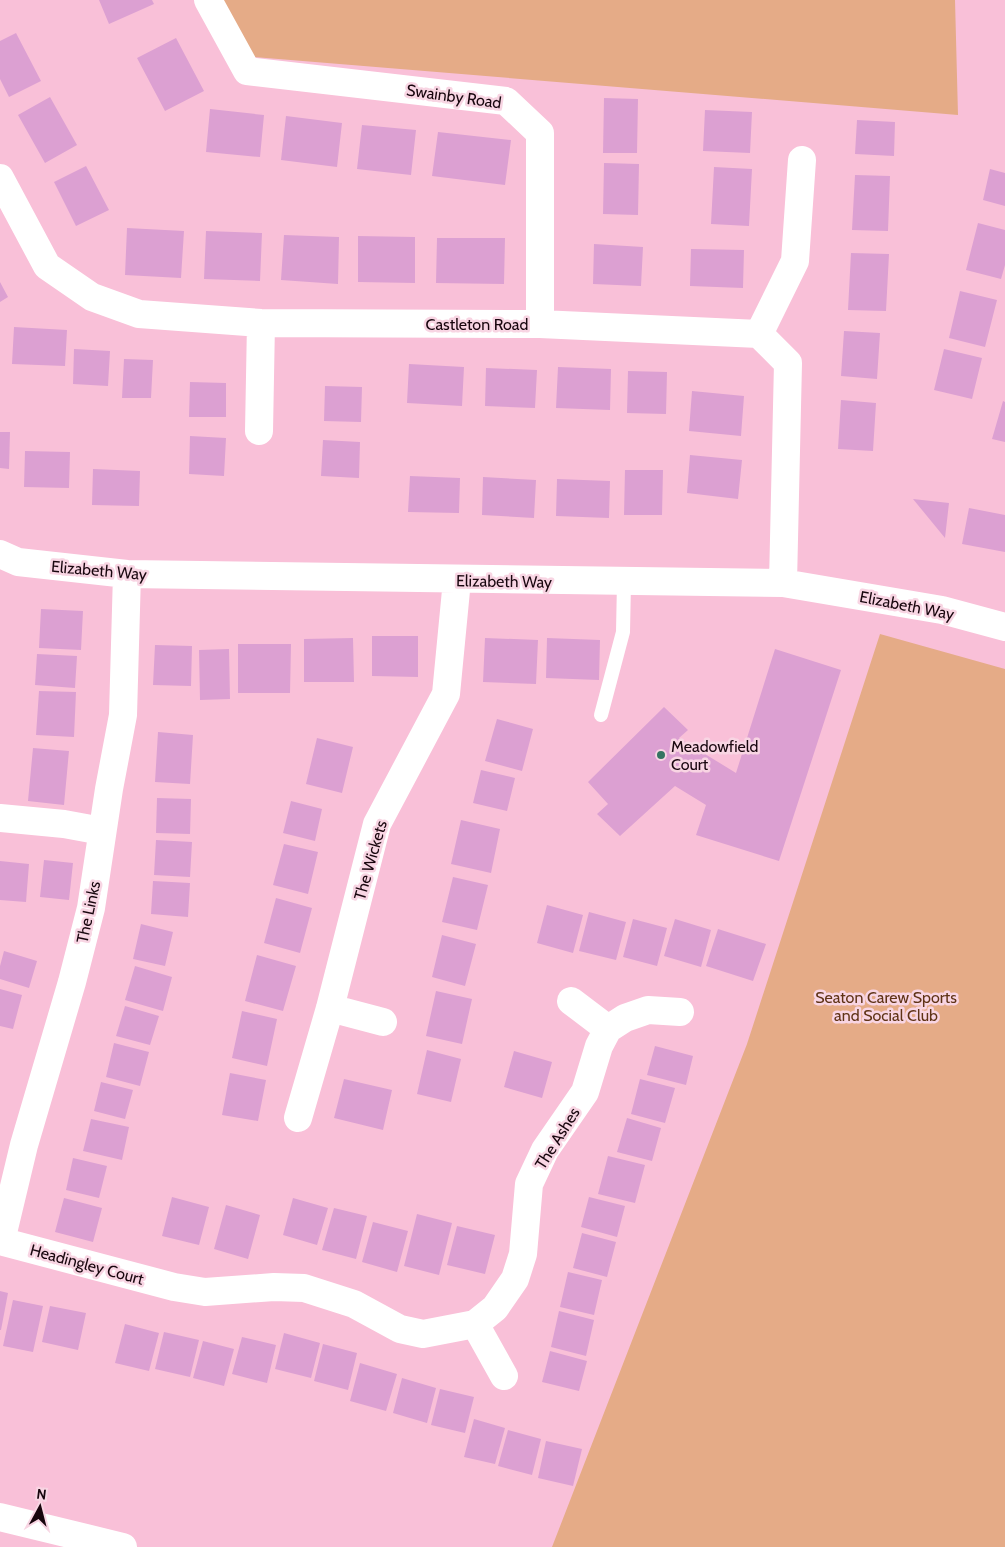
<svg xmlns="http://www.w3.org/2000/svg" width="1005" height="1547" font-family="Cabin,sans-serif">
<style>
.park{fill:#e5ab87}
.building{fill:#dca0d2}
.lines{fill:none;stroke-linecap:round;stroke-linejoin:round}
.service{stroke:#fff;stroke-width:14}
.minor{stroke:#fff;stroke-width:28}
.poi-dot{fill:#357462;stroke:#f8d5e3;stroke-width:2}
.labels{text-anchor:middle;stroke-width:5;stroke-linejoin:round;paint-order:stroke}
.street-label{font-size:16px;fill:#18060e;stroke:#f8d5e3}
.poi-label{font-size:16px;fill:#18060e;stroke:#f8d5e3;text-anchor:start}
.park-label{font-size:16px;fill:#5f3316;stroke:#f8d5e3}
</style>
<rect width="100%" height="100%" fill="#f9c0d8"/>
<!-- park -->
<path class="park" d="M223,0H955L958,115L254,57Z
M880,634L1005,669V1547H552L747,1044Z"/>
<!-- building -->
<path class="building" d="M99,0H152L154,4L109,24Z
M16,33L41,81L9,97L0,79V41Z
M176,38L204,91L165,111L137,58Z
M50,97L77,145L45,163L18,115Z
M604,98L638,99L637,153H603Z
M210,109L264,115L260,157L206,152Z
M705,110L752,112L750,153L703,151Z
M286,116L342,123L337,167L281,160Z
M857,120L895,122L894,156L855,154Z
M362,125L416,130L411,175L357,169Z
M438,132L511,140L505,185L432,176Z
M604,163L639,164L638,215L603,214Z
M86,166L109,210L76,226L54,182Z
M714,167L752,169L749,226L711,224Z
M990,169L1005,173V206L983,200Z
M855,175L890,176L888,231L852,230Z
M978,223L1005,230V265L1001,279L966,270Z
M127,228L184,231L181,278L125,275Z
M206,231L262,233L260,281L204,279Z
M284,235L339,237L338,284L281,280Z
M358,236L415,237V283L358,282Z
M437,238H505L504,284L436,283Z
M594,244L643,247L641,286L593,284Z
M691,249L744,250L743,288L690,286Z
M851,253L889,254L886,311L848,310Z
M0,282L8,297L0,302Z
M960,291L997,300L985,347L949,338Z
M14,327L67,330L65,366L12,364Z
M844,331L880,333L877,379L841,376Z
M74,349L110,351L108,386L73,384Z
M944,349L982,358L972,399L934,390Z
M124,359L153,360L151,398H122Z
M409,364L464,367L462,406L407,403Z
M558,367L611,369L610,410L556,408Z
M486,368L537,370L535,408L485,406Z
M628,371L667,372L666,414L627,413Z
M190,382L226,383V417H189Z
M325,386L362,387L361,422L324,421Z
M692,391L744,396L741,436L689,431Z
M841,400L876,403L873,451L838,449Z
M1003,401L1005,402V442L992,439Z
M0,432H10L9,469L0,468Z
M190,436L226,438L224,476L189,474Z
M323,440L360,442L359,478L321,476Z
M25,451L70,452L69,488L24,487Z
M690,455L742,460L738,499L687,493Z
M93,469L140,471L139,506L92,505Z
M625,470H663L662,515H624Z
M410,476L460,478L459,513L408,512Z
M483,477L536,480L534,518L482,515Z
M557,479L610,481L609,518L556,516Z
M913,499L949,503L945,538Z
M969,508L1005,515V552L962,544Z
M41,609L83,611L81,650L39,648Z
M372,636H418V677L372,676Z
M353,638L354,682H304V639Z
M485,638L538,640L536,684L483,682Z
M547,638L600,640L599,680L546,678Z
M238,644H291L290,693H238Z
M155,645L192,646L191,686L153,685Z
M229,649L230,699L200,700L199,650Z
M775,649L841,670L779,861L696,835L706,805L675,786L620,836L597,814L608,804L588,782L664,707L688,730L679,738L736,773Z
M37,654L77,656L75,688L35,685Z
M39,691L76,692L74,737L36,735Z
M497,719L533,729L522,771L485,761Z
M158,732L193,735L190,784L155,782Z
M317,738L353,747L342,793L306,784Z
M33,748L69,751L64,805L28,801Z
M481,770L515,778L507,811L473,803Z
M157,798L191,799L190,834L156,833Z
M291,801L322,809L315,841L283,833Z
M461,820L500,829L491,873L451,864Z
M156,840L192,842L190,877L154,875Z
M284,844L318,852L308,894L273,885Z
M44,860L73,863L69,900L40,897Z
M0,861L29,864L26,902L0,900Z
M453,877L488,885L477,930L442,922Z
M153,881L190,883L188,917L151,914Z
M276,898L312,908L300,953L264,943Z
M547,905L583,915L573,953L537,943Z
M589,912L626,922L616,960L579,951Z
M633,919L667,928L657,966L623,957Z
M675,919L711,930L701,967L664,956Z
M141,924L173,932L165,966L133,959Z
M718,929L766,944L753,981L706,966Z
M442,935L476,944L465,986L432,977Z
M4,951L37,961L29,988L0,979V966Z
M257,955L296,966L283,1011L245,1001Z
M135,966L172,977L163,1011L125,1000Z
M0,989L22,995L13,1029L0,1026Z
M436,991L472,999L462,1044L426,1036Z
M125,1006L159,1016L150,1045L116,1036Z
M242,1011L277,1019L267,1066L232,1058Z
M114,1043L149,1052L140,1086L106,1077Z
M655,1046L693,1056L686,1085L647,1075Z
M427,1050L461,1059L451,1102L417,1094Z
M514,1051L552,1062L542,1098L504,1087Z
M230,1073L266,1080L258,1121L222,1115Z
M344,1079L392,1090L383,1130L334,1118Z
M640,1079L675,1088L665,1123L631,1114Z
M101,1082L133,1090L125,1119L94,1111Z
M627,1118L661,1128L652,1161L617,1152Z
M91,1119L129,1127L122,1160L83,1151Z
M608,1156L645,1165L635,1203L598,1194Z
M73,1158L107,1166L99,1198L66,1190Z
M172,1197L209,1207L199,1245L162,1236Z
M589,1197L625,1206L617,1237L581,1227Z
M64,1198L102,1208L93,1242L55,1232Z
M293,1198L328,1208L317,1245L283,1235Z
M226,1205L260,1215L248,1259L214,1249Z
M334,1208L367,1216L356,1259L322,1250Z
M417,1214L452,1223L439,1275L404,1266Z
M373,1222L408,1231L397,1272L362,1262Z
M457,1226L495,1235L485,1274L447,1265Z
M582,1233L616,1242L607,1277L573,1268Z
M568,1272L602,1280L594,1315L560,1307Z
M0,1291L8,1293L1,1330H0Z
M13,1300L43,1306L33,1352L3,1346Z
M50,1306L86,1313L78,1350L42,1342Z
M559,1311L594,1320L586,1356L551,1347Z
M125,1324L159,1333L149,1371L115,1363Z
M164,1332L199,1340L190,1377L155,1369Z
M284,1333L320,1343L311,1378L275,1369Z
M242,1337L276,1345L267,1383L232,1374Z
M203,1341L234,1349L224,1386L193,1378Z
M323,1344L357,1353L348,1390L314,1381Z
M550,1351L587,1361L579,1391L542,1382Z
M360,1363L397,1374L386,1411L350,1401Z
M402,1378L436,1388L427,1423L393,1413Z
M440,1389L474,1397L465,1433L431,1425Z
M474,1419L505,1428L495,1464L464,1457Z
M508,1430L541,1439L532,1475L498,1466Z
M546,1441L582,1449L573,1486L538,1478Z"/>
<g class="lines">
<!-- service -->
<path class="service" d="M601,715L623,632L624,582"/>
<!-- minor -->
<path class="minor" d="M208,0L247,71L506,101L540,133V324
M0,178L47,266L92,297L139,314L261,323L540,324L759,334L788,363L783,583
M759,334L795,261L802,160
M259,431L261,323
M0,554L18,562L127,574L783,583L942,610L1005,627
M0,818L64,824L102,831
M571,1001L608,1029
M330,1008L383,1022
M298,1118L330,1008L377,824L446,694L457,580
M0,1241L174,1287L205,1292L274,1287L304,1288L354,1304L400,1329L423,1334L475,1324L495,1308L515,1279L523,1254L529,1184L545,1150L585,1092L599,1046L608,1029L625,1018L648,1010L680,1012
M1,1241L24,1145L72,982L91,908L109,789L123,715L127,574
M475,1324L504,1376
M0,1517L123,1547"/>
</g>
<!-- markers -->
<circle class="poi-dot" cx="661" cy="755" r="5"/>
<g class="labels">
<!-- street labels -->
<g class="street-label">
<text transform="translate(454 96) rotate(8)" y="6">Swainby Road</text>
<text x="477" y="330">Castleton Road</text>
<text transform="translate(99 570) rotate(5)" y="6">Elizabeth Way</text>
<text transform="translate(504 581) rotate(1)" y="6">Elizabeth Way</text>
<text transform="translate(907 605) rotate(11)" y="6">Elizabeth Way</text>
<text transform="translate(370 860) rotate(-74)" y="6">The Wickets</text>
<text transform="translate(88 912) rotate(-78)" y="6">The Links</text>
<text transform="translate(557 1138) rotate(-58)" y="6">The Ashes</text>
<text transform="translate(87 1264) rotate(15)" y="6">Headingley Court</text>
</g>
<!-- poi labels -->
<g class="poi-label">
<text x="671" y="752">Meadowfield<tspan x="671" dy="18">Court</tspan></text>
</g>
<!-- park labels -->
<g class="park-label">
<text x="886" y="1003">Seaton Carew Sports<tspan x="886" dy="18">and Social Club</tspan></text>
</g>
</g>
<!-- north arrow -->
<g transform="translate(40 1507) rotate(7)" stroke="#f8d5e3" stroke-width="4" paint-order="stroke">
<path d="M0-4L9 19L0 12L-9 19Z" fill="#18060e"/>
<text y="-8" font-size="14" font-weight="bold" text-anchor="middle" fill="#18060e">N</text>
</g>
</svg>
